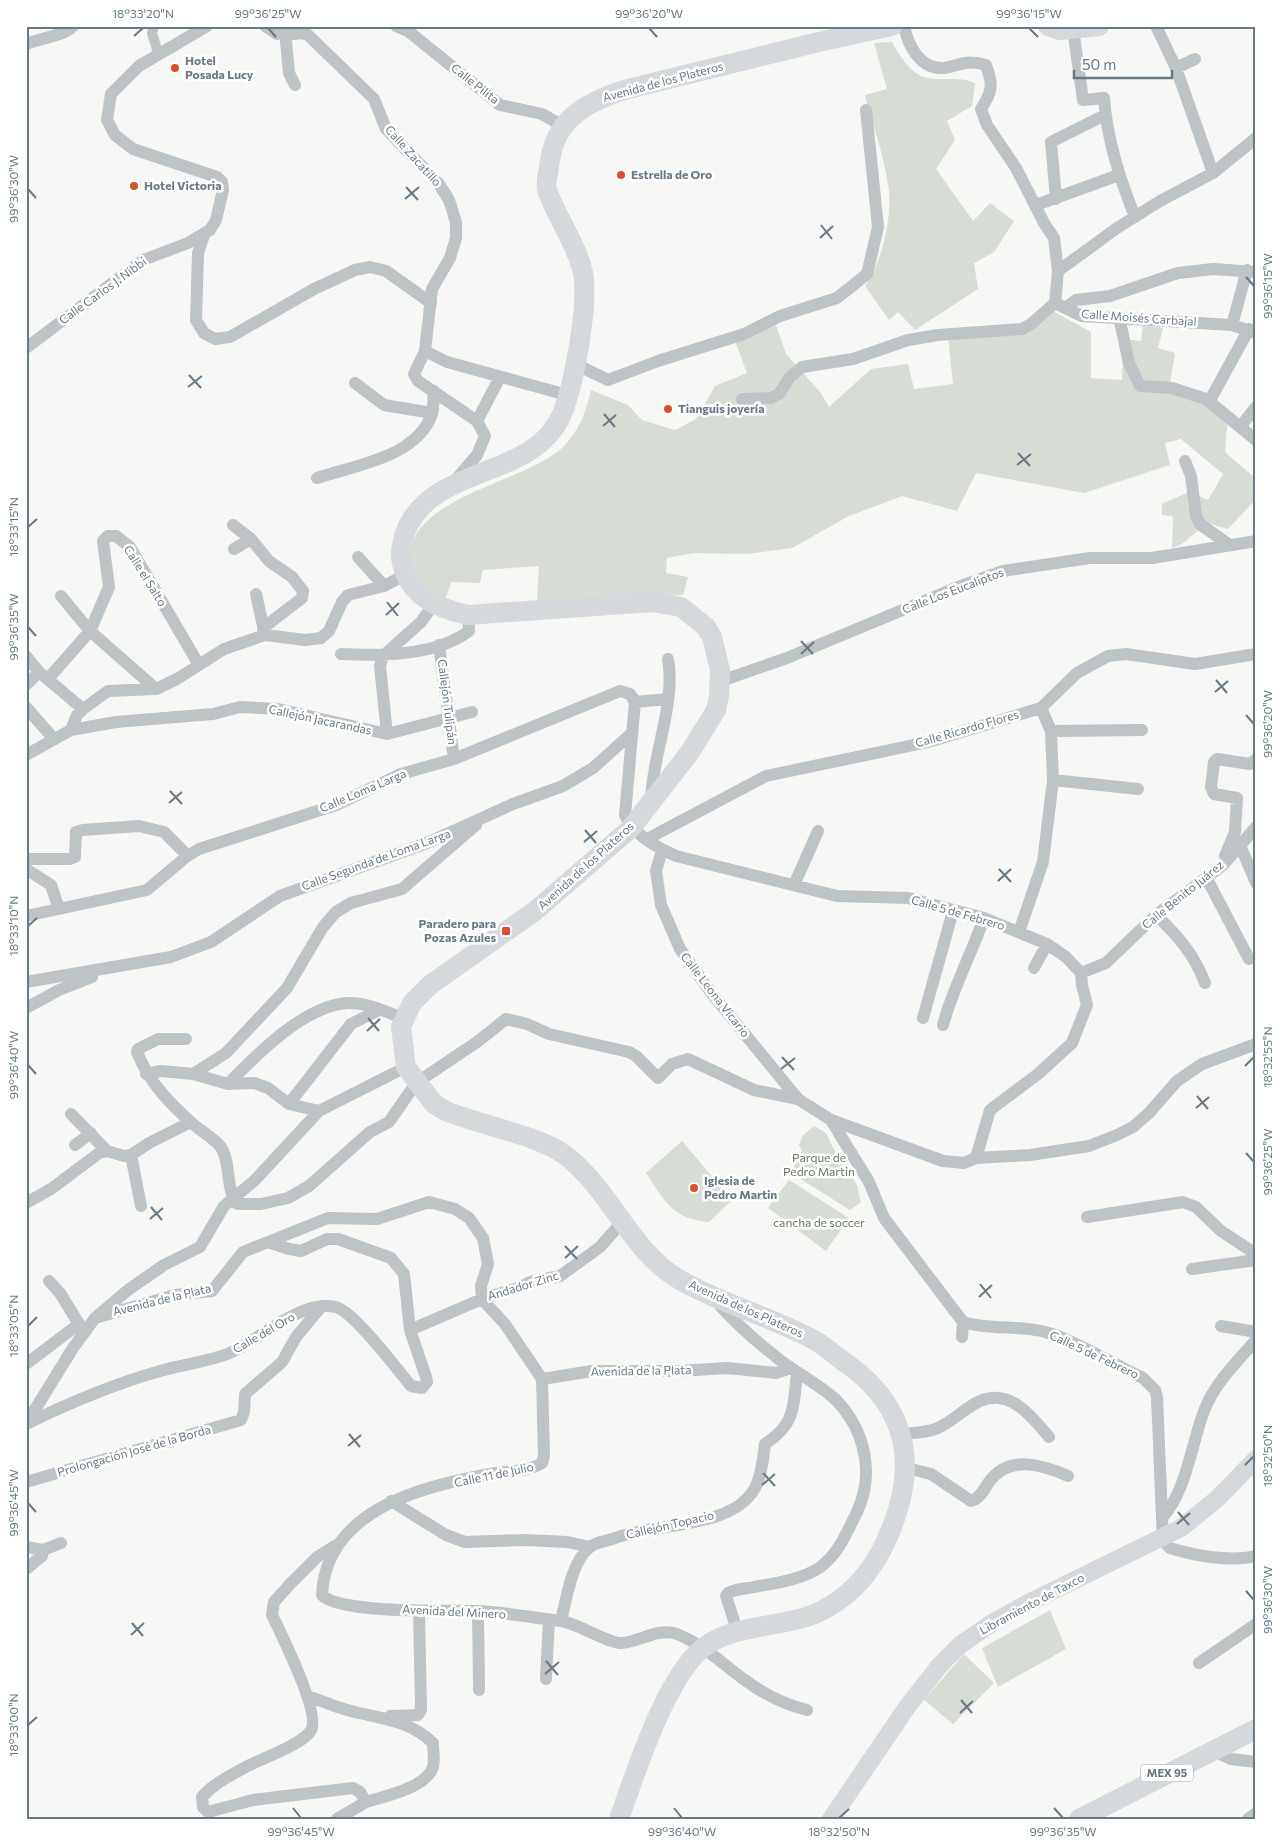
<svg xmlns="http://www.w3.org/2000/svg" width="1282" height="1845" font-family="Commissioner,sans-serif">
<style>
.green{fill:#d7dcd4}
.lines{fill:none;stroke-linecap:round;stroke-linejoin:round}
.pedestrian{stroke:#bec3c6;stroke-width:10}
.minor{stroke:#bec3c6;stroke-width:12}
.secondary{stroke:#d5d9dc;stroke-width:18}
.primary{stroke:#d5d9dc;stroke-width:20}
.ticks{fill:none;stroke:#687984;stroke-width:2}
.poi-dot{fill:#da4e32;stroke:#fff;stroke-width:2}
.labels{text-anchor:middle;stroke-width:5;stroke-linejoin:round;paint-order:stroke}
.shield{fill:#fff;stroke:#95a1a9;stroke-width:1}
.shield-label{font-size:11px;font-weight:bold;fill:#687984}
.poi-label{font-size:12px;font-weight:bold;fill:#687984;stroke:#fff;text-anchor:start}
.street-label{font-size:12px;fill:#687984;stroke:#fff}
.park-label{font-size:12px;fill:#677763;stroke:#fff}
.neatline{fill:none;stroke:#687984;stroke-width:2}
.ticks-label{font-size:12px;text-anchor:middle;fill:#687984}
</style>
<rect width="100%" height="100%" fill="#f7f7f5"/>
<!-- green -->
<path class="green" d="M892,42C899,55 911,75 928,78C944,81 959,76 975,83L972,106L947,121L955,140L936,169L973,221L990,203L1014,221L994,252L974,263L978,289L915,330L898,312L889,320L865,286C883,260 893,216 888,184C883,154 873,124 865,95L887,89L874,43Z
M1049,309L1091,332V378L1122,380L1124,339L1141,341L1143,325L1163,328L1158,348L1175,353L1170,383L1228,417L1225,452L1254,477L1256,499L1228,529L1207,523L1182,544L1172,548L1173,516L1162,515V504L1189,492L1208,500L1223,474L1181,439L1165,443L1170,465L1084,493L976,473L957,511L902,496L849,516L792,548L747,554L694,553L667,558L666,573L688,577L683,595L537,602L539,566L483,570L480,583L451,582L446,598C426,592 420,584 412,565C410,560 411,556 411,551C417,496 528,481 563,447C579,431 586,412 591,390L628,405L642,420L675,430L696,419L715,386L747,373L735,341L776,325L786,354L820,392L829,407L871,369L908,364L914,389L953,384L948,336L1028,332Z
M814,1126L826,1133L833,1148L856,1183L861,1202L850,1210L791,1173L802,1151L799,1145L803,1135Z
M682,1141L732,1200L709,1222C673,1219 665,1202 646,1173Z
M789,1180L849,1218L826,1251L768,1208Z
M1050,1610L1066,1649L998,1687L982,1648Z
M964,1654L994,1683L953,1724L924,1700Z"/>
<g class="lines">
<!-- pedestrian -->
<path class="pedestrian" d="M154,26L152,33L158,53"/>
<!-- minor -->
<path class="minor" d="M265,26L277,34L291,28
M396,26L408,31L500,105L542,114L563,126
M904,26C908,45 920,70 944,68C961,65 967,59 986,65C993,84 993,91 981,109L987,125L1016,168L1044,223L1054,238L1058,271L1055,303
M1156,26L1176,68L1213,173
M1073,29L1083,100L1104,98C1107,140 1120,179 1135,217
M285,31L289,73L295,85
M286,35L302,33L308,35L374,99L386,129L439,184L449,200L456,222V238L450,258L432,289L425,351L414,374L418,381L477,421L485,436L477,455L454,482
M26,44C40,38 65,36 73,26
M1176,68L1195,59
M1056,199L1051,142L1105,115
M1036,205L1119,175
M204,235L198,253L196,320L204,333L215,339L230,337L314,289L355,270L370,267L386,271L431,303
M1058,271L1117,228L1160,201L1213,173L1256,138
M1055,303L1082,316L1232,325L1256,333
M1065,308L1076,300L1110,296L1178,273L1213,269L1256,272
M1119,317L1129,363L1140,386L1172,388L1206,399L1256,440
M1232,325L1247,270
M26,348L143,260L188,243L210,230L216,220L223,190L222,182L217,177L133,149L115,135L107,120L111,94L139,66L207,26
M425,351L447,362L567,395
M575,364L608,380L658,361L744,334L780,316L837,298L867,274L878,227L866,110
M355,383L384,405L432,413
M742,399L771,398L779,394L790,377L802,367L853,359L908,340L938,335L1022,329L1031,324L1055,303
M1209,402L1249,329
M477,421L500,377
M1240,427L1256,407
M1185,461L1191,476L1196,516L1200,524L1228,544
M317,478C356,465 417,457 432,414C434,407 433,398 434,391
M233,525L251,539L269,561L292,577L303,591L302,598L263,628
M234,549L251,539
M358,557L384,586
M256,594L265,635
M61,596L90,631L156,689
M439,645L454,759
M341,654C381,656 436,656 469,631L468,615
M26,656L39,672L83,709
M48,679L90,631L109,587L103,541L108,536H116L130,547L199,665
M721,681L787,658L958,587L1003,571L1090,558H1152L1256,541
M26,685L39,672
M635,702L668,699
M26,707L53,738
M71,730L116,722L213,714L240,707L278,709L387,734L472,712
M1051,731L1142,730
M387,734L380,666L383,656L421,622L433,605
M26,755L71,730L77,715L83,709L108,691L156,689L177,679L224,649L265,635L305,640L321,638L329,631L342,602L348,595L384,586L405,575
M1053,780L1138,789
M651,799C653,752 676,704 668,659
M647,839L766,776L928,742L1041,708L1077,673L1108,656L1126,654L1195,664L1256,654
M1240,845L1256,883
M662,850L656,871L661,905L680,949L712,994L798,1099
M1225,856L1235,832L1237,798L1214,794L1211,787L1214,762L1217,759L1250,764L1256,759
M26,859H70L75,857L76,832L83,830L139,826L164,832L186,854V857
M26,869L51,885L59,909
M1206,877L1249,959
M794,885L818,831
M1156,915C1178,936 1194,954 1205,983
M26,916L147,890L186,857L199,849L336,805L401,774L454,759L620,691L630,694L635,702L625,815C634,835 656,847 676,856L837,896L908,898L984,918L1047,944L1066,957L1081,973L1082,985L1087,1005L1072,1043L1038,1074L990,1110L976,1158
M1019,932L1043,862L1053,780L1051,731L1041,708
M1034,968L1047,944
M1081,973L1106,963L1156,915L1222,866L1256,827
M26,982L171,957L211,942L280,896L427,843L513,804L563,786L593,768L632,733
M26,1008L59,990L92,977
M923,1018L953,911
M943,1025C953,988 971,955 984,918
M186,1039H158L138,1049L137,1052C149,1082 169,1103 193,1124C201,1131 213,1138 220,1146C231,1159 225,1188 237,1204H261L288,1198L309,1186L370,1132L389,1122L416,1083L477,1042L506,1019L527,1024L549,1034L629,1052L636,1056L658,1078L672,1064L688,1059L754,1090L798,1099L831,1120L943,1161L964,1163L976,1158L1030,1155L1089,1146L1117,1135L1133,1127L1149,1113L1177,1081L1202,1064L1256,1044
M146,1074L161,1071L193,1074L228,1084L254,1083L268,1088L289,1104L319,1111
M193,1074L226,1053L287,988L323,927L336,912L351,903L402,889L476,825
M228,1084C256,1055 304,1006 347,1003C366,1002 386,1012 403,1018
M289,1104L351,1024L379,1010
M71,1114L107,1151
M831,1120L869,1182L884,1218L963,1322C992,1331 1023,1324 1052,1334C1083,1345 1113,1364 1143,1378L1155,1390L1157,1397L1162,1518
M75,1145L91,1133
M131,1155L141,1206
M26,1203L51,1189L99,1153L107,1151L124,1156L131,1155L149,1143L191,1122
M1087,1217L1183,1202L1196,1207L1221,1231L1256,1254
M1192,1269L1256,1260
M49,1281L60,1293L79,1324
M716,1301C735,1323 758,1343 780,1360C798,1374 820,1385 836,1400C865,1430 875,1474 857,1512C847,1532 838,1555 819,1568C800,1580 776,1583 754,1587C745,1589 735,1589 728,1593L726,1596L738,1633
M95,1318L175,1295L212,1291L243,1252L328,1218L377,1219L429,1202L455,1209L469,1218L483,1238L488,1264L481,1286L482,1299L505,1324L542,1379L544,1456L542,1463C528,1472 506,1471 490,1474C422,1486 326,1510 322,1595C340,1614 446,1610 477,1611C505,1612 533,1618 561,1621C579,1624 607,1643 621,1643C640,1642 658,1627 677,1634C707,1646 726,1668 752,1685C768,1696 787,1705 807,1710
M1221,1326L1256,1332
M410,1330L482,1299L518,1288L530,1282L560,1276L600,1247L623,1221
M962,1337L963,1322
M1256,1340C1237,1362 1214,1384 1204,1411C1191,1445 1187,1490 1162,1518C1163,1528 1161,1541 1170,1548C1195,1556 1230,1562 1256,1556
M26,1364L79,1324L86,1331
M542,1379L592,1371H679L727,1368L776,1373L791,1368
M26,1424C69,1403 114,1384 160,1371C183,1364 208,1362 230,1353C260,1340 300,1299 336,1307C354,1312 397,1369 411,1386L422,1388L427,1382L426,1377L410,1330L404,1274L391,1258L338,1239H327L301,1251L289,1249L271,1243
M26,1424L73,1348L95,1318L128,1290L164,1265L200,1247L224,1206L255,1180L319,1111L406,1067
M900,1434C912,1433 927,1433 938,1428C953,1421 965,1408 980,1401C1011,1388 1032,1417 1049,1437
M907,1468L931,1474L971,1501C980,1499 984,1489 989,1482C1009,1454 1043,1465 1068,1476
M26,1482L241,1420L244,1412L245,1394L282,1362L296,1337L322,1306
M391,1501L446,1535L465,1542L526,1540L567,1542L590,1547
M26,1547L43,1550
M43,1550L61,1543
M26,1569L42,1556L43,1550
M478,1611L479,1690
M561,1621C566,1600 572,1560 590,1547C595,1542 608,1541 615,1538C654,1523 733,1529 755,1488C762,1475 763,1458 765,1444C796,1424 793,1407 797,1373
M1199,1663L1256,1624
M546,1679L549,1619
M307,1696C323,1701 339,1709 355,1712C384,1719 410,1721 433,1743C433,1750 435,1760 433,1767C426,1788 385,1796 366,1802
M390,1716L418,1715L421,1710L419,1611
M1212,1750L1231,1759L1256,1762
M337,1819L366,1802L360,1792L353,1788L253,1800L208,1812L203,1807L202,1797C213,1784 228,1777 242,1769C261,1758 296,1748 310,1732C323,1717 281,1634 272,1615L274,1602L291,1583L317,1557L338,1544
M1248,1819L1256,1813"/>
<!-- secondary -->
<path class="secondary" d="M831,1819L907,1707L940,1665L960,1645L992,1623L1028,1603L1181,1528L1217,1499L1256,1459"/>
<!-- primary -->
<path class="primary" d="M1048,26L1060,30L1099,26
M619,1819C636,1771 662,1690 696,1654C729,1620 786,1631 825,1609C864,1588 886,1550 898,1509C917,1447 896,1397 843,1361C834,1355 826,1347 816,1341C773,1317 723,1305 680,1280C630,1251 611,1190 565,1155C538,1135 479,1125 446,1111L434,1104L406,1067L401,1027L412,1003L430,985L535,911L631,828L690,752L716,710L719,696L720,670L712,637L706,627L681,607L652,602L468,615C441,609 414,599 404,570C399,557 401,546 405,533C431,463 534,481 562,414C574,385 589,303 583,273C578,247 556,216 547,190C545,184 548,175 549,168C553,121 582,104 624,90L823,41L892,26
M1079,1819L1256,1729"/>
</g>
<!-- ticks -->
<path class="ticks" d="M268,28L276,37M649,28L657,37M1029,28L1038,37M134,36L143,28M406,187L418,200M28,189L36,198M405,199L419,187M821,225L832,239M820,238L833,226M1246,277L1254,286M189,375L201,388M188,387L202,376M604,414L615,427M603,426L616,415M1018,453L1030,466M1017,465L1031,454M28,527L37,519M387,602L398,616M386,615L399,603M28,627L36,636M801,641L813,654M801,654L814,642M1216,680L1227,693M1215,692L1228,681M1246,715L1254,724M170,791L182,804M169,803L182,792M585,830L596,843M584,842L597,831M999,869L1011,882M998,881L1011,869M28,926L37,918M368,1018L379,1031M367,1031L380,1019M782,1057L794,1070M28,1065L36,1074M1245,1066L1254,1057M781,1069L795,1058M1197,1096L1208,1109M1196,1108L1209,1097M1246,1153L1254,1162M151,1207L162,1220M150,1219L163,1208M565,1246L577,1259M565,1258L578,1246M980,1284L991,1298M979,1297L992,1285M28,1326L37,1317M349,1434L360,1447M348,1446L361,1435M1245,1465L1254,1456M763,1473L775,1486M762,1485L775,1474M28,1503L36,1512M1178,1512L1189,1525M1177,1524L1190,1513M1246,1591L1254,1600M132,1623L143,1636M131,1635L144,1623M546,1661L558,1675M545,1674L559,1662M961,1700L972,1713M960,1713L973,1701M28,1725L37,1717M293,1808L301,1818M674,1808L682,1818M1054,1808L1063,1818M839,1818L849,1809"/>
<!-- markers -->
<g class="poi-dot">
<circle cx="175" cy="68" r="5"/>
<circle cx="621" cy="175" r="5"/>
<circle cx="134" cy="186" r="5"/>
<circle cx="668" cy="409" r="5"/>
<rect x="501" y="926" width="10" height="10" rx="2.5"/>
<circle cx="694" cy="1188" r="5"/>
</g>
<g class="labels">
<!-- shield labels -->
<rect class="shield" x="1141" y="1764.5" width="52" height="17" rx="4"/>
<g class="shield-label">
<text x="1167" y="1777">MEX 95</text>
</g>
<!-- poi labels -->
<g class="poi-label">
<text x="185" y="65">Hotel<tspan x="185" dy="14">Posada Lucy</tspan></text>
<text x="631" y="179">Estrella de Oro</text>
<text x="144" y="190">Hotel Victoria</text>
<text x="678" y="413">Tianguis joyería</text>
<text x="496" y="928" text-anchor="end">Paradero para<tspan x="496" dy="14">Pozas Azules</tspan></text>
<text x="704" y="1185">Iglesia de<tspan x="704" dy="14">Pedro Martin</tspan></text>
</g>
<!-- street labels -->
<g class="street-label">
<text transform="translate(663 82) rotate(-15)" y="4">Avenida de los Plateros</text>
<text transform="translate(475 84) rotate(38)" y="4">Calle Pilita</text>
<text transform="translate(413 156) rotate(48)" y="4">Calle Zacatillo</text>
<text transform="translate(103 291) rotate(-36)" y="4">Calle Carlos J. Nibbi</text>
<text transform="translate(1139 318) rotate(4)" y="4">Calle Moisés Carbajal</text>
<text transform="translate(145 576) rotate(58)" y="4">Calle el Salto</text>
<text transform="translate(953 591) rotate(-21)" y="4">Calle Los Eucaliptos</text>
<text transform="translate(447 702) rotate(83)" y="4">Callejón Tulipán</text>
<text transform="translate(320 720) rotate(12)" y="4">Callejón Jacarandas</text>
<text transform="translate(967 729) rotate(-16)" y="4">Calle Ricardo Flores</text>
<text transform="translate(363 791) rotate(-23)" y="4">Calle Loma Larga</text>
<text transform="translate(376 860) rotate(-20)" y="4">Calle Segunda de Loma Larga</text>
<text transform="translate(586 866) rotate(-42)" y="4">Avenida de los Plateros</text>
<text transform="translate(1183 895) rotate(-39)" y="4">Calle Benito Juárez</text>
<text transform="translate(958 913) rotate(16)" y="4">Calle 5 de Febrero</text>
<text transform="translate(715 995) rotate(52)" y="4">Calle Leona Vicario</text>
<text transform="translate(523 1286) rotate(-17)" y="4">Andador Zinc</text>
<text transform="translate(162 1300) rotate(-14)" y="4">Avenida de la Plata</text>
<text transform="translate(746 1309) rotate(24)" y="4">Avenida de los Plateros</text>
<text transform="translate(264 1333) rotate(-30)" y="4">Calle del Oro</text>
<text transform="translate(1094 1355) rotate(25)" y="4">Calle 5 de Febrero</text>
<text transform="translate(641 1371) rotate(-1)" y="4">Avenida de la Plata</text>
<text transform="translate(134 1451) rotate(-16)" y="4">Prolongación José de la Borda</text>
<text transform="translate(494 1475) rotate(-12)" y="4">Calle 11 de Julio</text>
<text transform="translate(670 1525) rotate(-13)" y="4">Callejón Topacio</text>
<text transform="translate(1032 1604) rotate(-28)" y="4">Libramiento de Taxco</text>
<text transform="translate(454 1612) rotate(3)" y="4">Avenida del Minero</text>
</g>
<!-- park labels -->
<g class="park-label">
<text x="819" y="1162">Parque de<tspan x="819" dy="14">Pedro Martin</tspan></text>
<text x="819" y="1227">cancha de soccer</text>
</g>
</g>
<!-- border -->
<rect width="1282" height="1845" fill="none" stroke="#ffffff" stroke-width="55"/>
<!-- scale -->
<path d="M1074 70v8h98v-8" fill="none" stroke="#687984" stroke-width="2.5"/>
<text x="1082" y="70" font-size="15" fill="#687984" stroke="#ffffff" stroke-width="4" paint-order="stroke">50 m</text>
<rect x="28" y="28" width="1226" height="1790" class="neatline"/>
<g class="ticks-label">
<text x="143" y="18">18°33'20"N</text>
<text x="268" y="18">99°36'25"W</text>
<text x="649" y="18">99°36'20"W</text>
<text x="1029" y="18">99°36'15"W</text>
<text transform="translate(14 189) rotate(-90)" y="4">99°36'30"W</text>
<text transform="translate(1268 286) rotate(-90)" y="4">99°36'15"W</text>
<text transform="translate(14 527) rotate(-90)" y="4">18°33'15"N</text>
<text transform="translate(14 627) rotate(-90)" y="4">99°36'35"W</text>
<text transform="translate(1268 724) rotate(-90)" y="4">99°36'20"W</text>
<text transform="translate(14 926) rotate(-90)" y="4">18°33'10"N</text>
<text transform="translate(1268 1057) rotate(-90)" y="4">18°32'55"N</text>
<text transform="translate(14 1065) rotate(-90)" y="4">99°36'40"W</text>
<text transform="translate(1268 1162) rotate(-90)" y="4">99°36'25"W</text>
<text transform="translate(14 1326) rotate(-90)" y="4">18°33'05"N</text>
<text transform="translate(1268 1456) rotate(-90)" y="4">18°32'50"N</text>
<text transform="translate(14 1503) rotate(-90)" y="4">99°36'45"W</text>
<text transform="translate(1268 1600) rotate(-90)" y="4">99°36'30"W</text>
<text transform="translate(14 1725) rotate(-90)" y="4">18°33'00"N</text>
<text x="301" y="1836">99°36'45"W</text>
<text x="682" y="1836">99°36'40"W</text>
<text x="839" y="1836">18°32'50"N</text>
<text x="1063" y="1836">99°36'35"W</text>
</g>
</svg>
